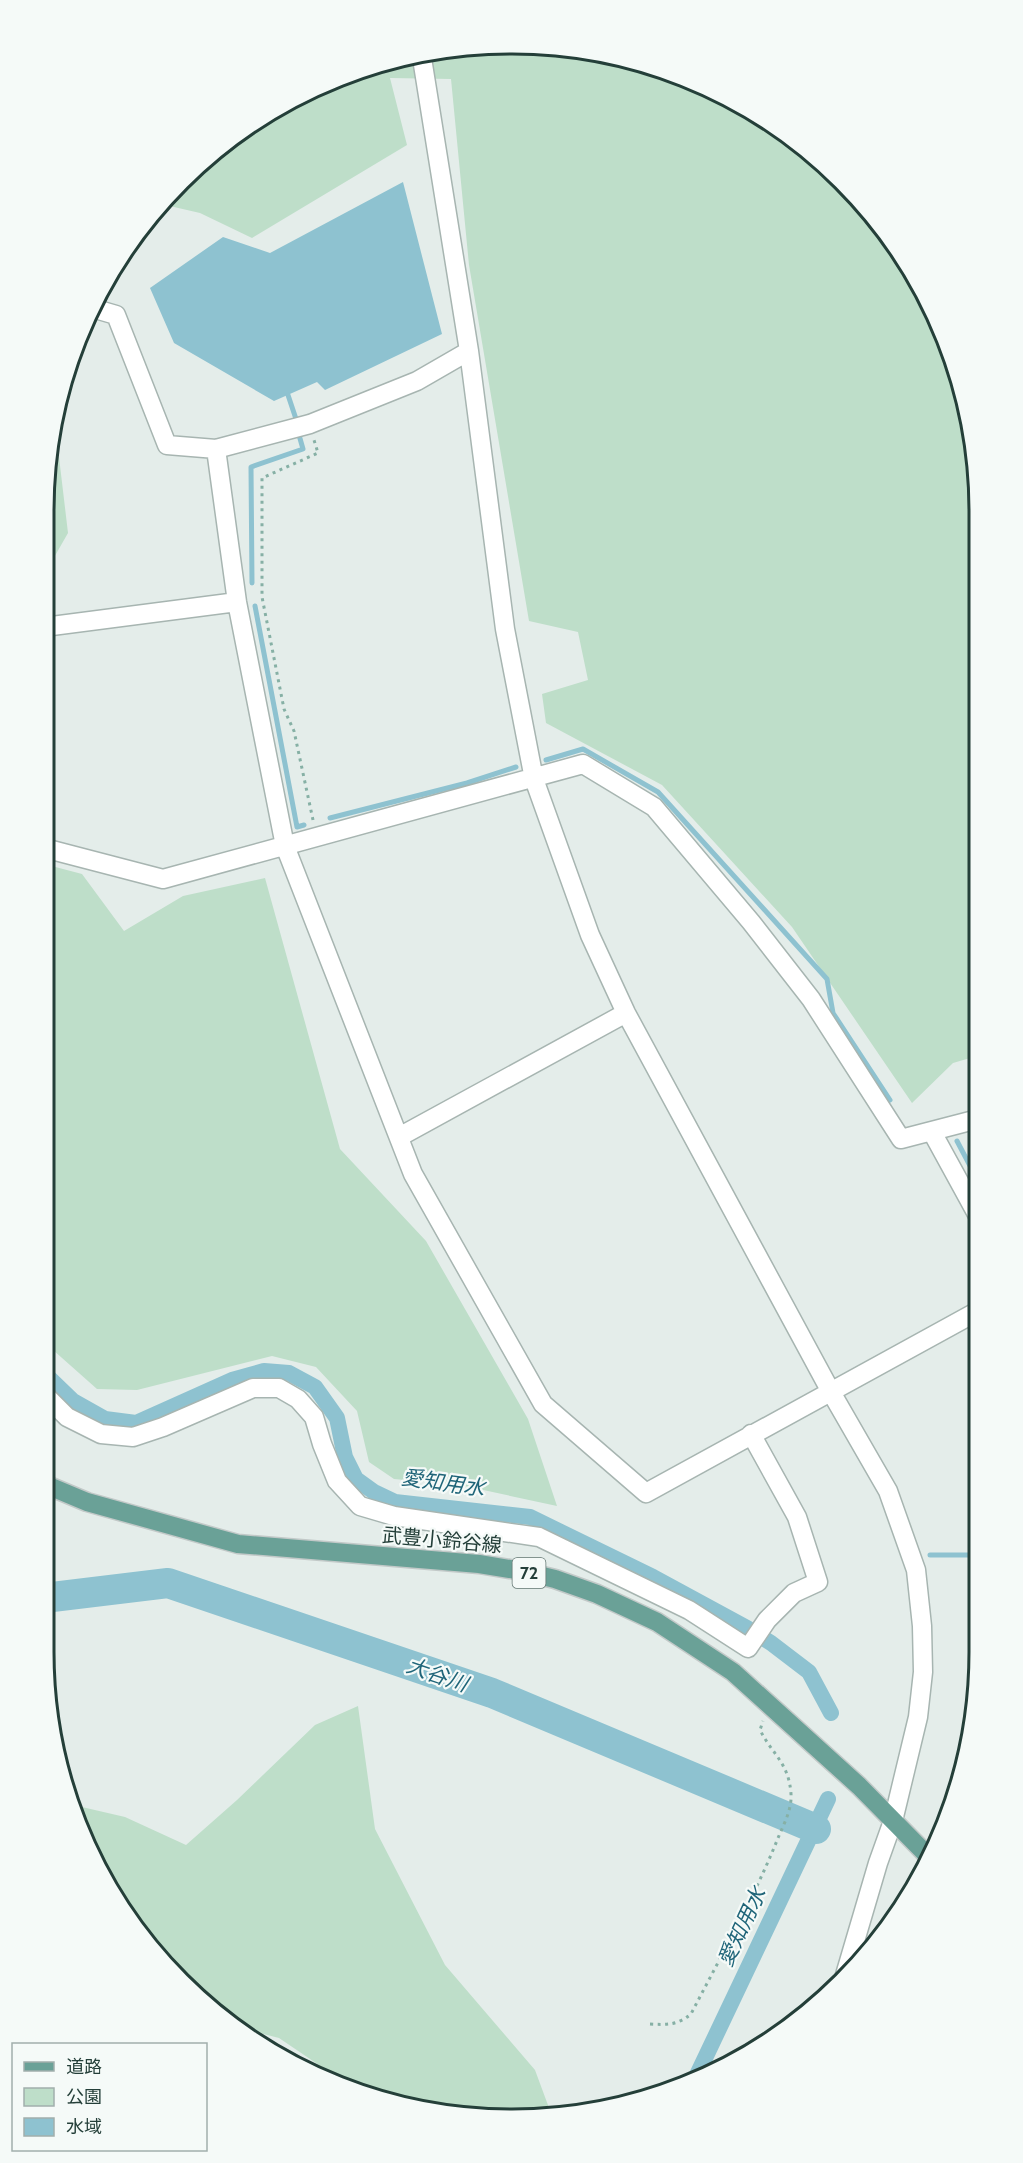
<svg xmlns="http://www.w3.org/2000/svg" width="1023" height="2163" font-family="Cabin,'Noto Sans JP',sans-serif">
<style>
.green{fill:#bedec9}
.water{fill:#8ec2d0}
.lines{fill:none;stroke-linecap:round;stroke-linejoin:round}
.stream{stroke:#8ec2d0;stroke-width:5}
.canal{stroke:#8ec2d0;stroke-width:16}
.river{stroke:#8ec2d0;stroke-width:30}
.minor-casing{stroke:#a7b5b1;stroke-width:21}
.major-casing{stroke:#c2c9c8;stroke-width:21}
.path{stroke:#86b0a5;stroke-width:3;stroke-dasharray:3 4.5;stroke-linecap:butt}
.minor{stroke:#fff;stroke-width:18}
.major{stroke:#6aa197;stroke-width:18}
.labels{text-anchor:middle;stroke-width:4.5;stroke-linejoin:round;paint-order:stroke}
.shield{fill:#f5faf8;stroke:#637772;stroke-width:1.5}
.shield-label{font-size:18px;font-weight:bold;fill:#243f39}
.street-label{font-size:20px;fill:#243f39;stroke:#f5faf8}
.water-label{font-size:21px;font-style:italic;fill:#1f6579;stroke:#f5faf8}
.rim{fill:none;stroke:#243f39;stroke-width:3}
</style>
<rect width="100%" height="100%" fill="#e4edea"/>
<!-- green -->
<path class="green" d="M511,44L602,52L690,79L796,140L883,226L944,332L975,450L977,1056L953,1063L912,1103L792,927L662,785L546,723L542,694L588,680L578,632L529,621L469,265L451,79L390,78L407,145L252,238L200,213L161,204L180,181L251,123L332,79L420,53Z
M54,415L68,533L44,575V511Z
M44,864L82,874L124,931L183,896L265,878L340,1149L426,1241L528,1419L557,1506L460,1485L394,1479L369,1462L357,1411L316,1367L272,1356L137,1390L97,1389L44,1342Z
M358,1706L375,1829L445,1965L535,2070L552,2116L511,2119L421,2111L344,2082L279,2038L244,2029L159,1960L106,1885L69,1804L125,1817L186,1845L237,1800L315,1725Z"/>
<!-- water -->
<path class="water" d="M403,182L442,334L325,390L317,382L274,401L174,343L150,288L223,237L270,253Z"/>
<g class="lines">
<!-- stream -->
<path class="stream" d="M288,395L296,419
M252,583L251,467L303,449L299,435
M255,606L297,827L304,825
M546,760L583,749L658,792L827,979L833,1013L890,1100
M330,818L467,783L516,767
M957,1141L978,1181
M930,1555H979"/>
<!-- canal -->
<path class="canal" d="M44,1373L73,1401L105,1419L136,1423L232,1380L264,1371L289,1373L315,1387L337,1418L345,1457L356,1479L374,1492L395,1502L530,1517L653,1577L747,1628L771,1643L809,1672L831,1713
M697,2075L828,1799"/>
<!-- river -->
<path class="river" d="M44,1598L168,1583L492,1693L816,1829"/>
<!-- minor casing -->
<g class="minor-casing">
<path id="minor" d="M421,52L469,351L505,629L534,779L590,935L626,1013L831,1392L888,1491L916,1570L922,1626L923,1672L918,1717L893,1821L878,1863L845,1975
M92,308L116,315L167,445L216,449L310,424L417,381L469,351
M216,449L237,602L285,846L413,1174L543,1404L646,1493L978,1311
M44,627L237,602
M44,848L163,879L583,764L654,807L751,922L811,999L901,1139L978,1119
M932,1132L978,1216
M399,1137L626,1013
M44,1394L67,1417L101,1434L133,1437L163,1427L253,1388H279L298,1399L314,1417L322,1444L337,1481L360,1506L394,1516L539,1537L689,1610L748,1648L767,1620L794,1593L818,1582L797,1517L751,1434"/>
</g>
<!-- major casing -->
<g class="major-casing">
<path id="major" d="M44,1484L87,1502L238,1544L479,1564L522,1571L555,1579L597,1594L657,1622L733,1672L859,1786L928,1856"/>
</g>
<!-- path -->
<path class="path" d="M313,820L294,731L284,709L262,597V478L318,453L314,440
M650,2024C667,2025 678,2025 691,2014C721,1956 754,1898 778,1838C784,1824 792,1809 791,1794C789,1763 772,1754 760,1730L763,1721"/>
<!-- minor -->
<use href="#minor" class="minor"/>
<!-- major -->
<use href="#major" class="major"/>
</g>
<g class="labels">
<!-- shield labels -->
<rect class="shield" x="512.5" y="1558" width="33" height="30" rx="4.5"/>
<g class="shield-label">
<text x="529" y="1579">72</text>
</g>
<!-- street labels -->
<g class="street-label">
<text transform="translate(442 1540) rotate(5)" y="7">武豊小鈴谷線</text>
</g>
<!-- water labels -->
<g class="water-label">
<text transform="translate(443 1483) rotate(8)" y="7">愛知用水</text>
<text transform="translate(437 1675) rotate(19)" y="7">大谷川</text>
<text transform="translate(742 1927) rotate(-65)" y="7">愛知用水</text>
</g>
</g>
<!-- crop -->
<path d="M0 0H1023V2163H0ZM511 54H512A457 457 0 0 1 969 511V1652A457 457 0 0 1 512 2109H511A457 457 0 0 1 54 1652V511A457 457 0 0 1 511 54Z" fill="#f5faf8" fill-rule="evenodd"/>
<path class="rim" d="M511 54H512A457 457 0 0 1 969 511V1652A457 457 0 0 1 512 2109H511A457 457 0 0 1 54 1652V511A457 457 0 0 1 511 54Z"/>
<!-- legend -->
<rect x="12" y="2043" width="195" height="108" fill="#f5faf8" stroke="#a1afac" stroke-width="1.5"/>
<rect x="24" y="2062" width="30" height="9" fill="#6aa197" stroke="#a1afac" stroke-width="1.5"/>
<text x="66" y="2073" font-size="18" fill="#243f39">道路</text>
<rect x="24" y="2088" width="30" height="18" fill="#bedec9" stroke="#a1afac" stroke-width="1.5"/>
<text x="66" y="2103" font-size="18" fill="#243f39">公園</text>
<rect x="24" y="2118" width="30" height="18" fill="#8ec2d0" stroke="#a1afac" stroke-width="1.5"/>
<text x="66" y="2133" font-size="18" fill="#243f39">水域</text>
</svg>
